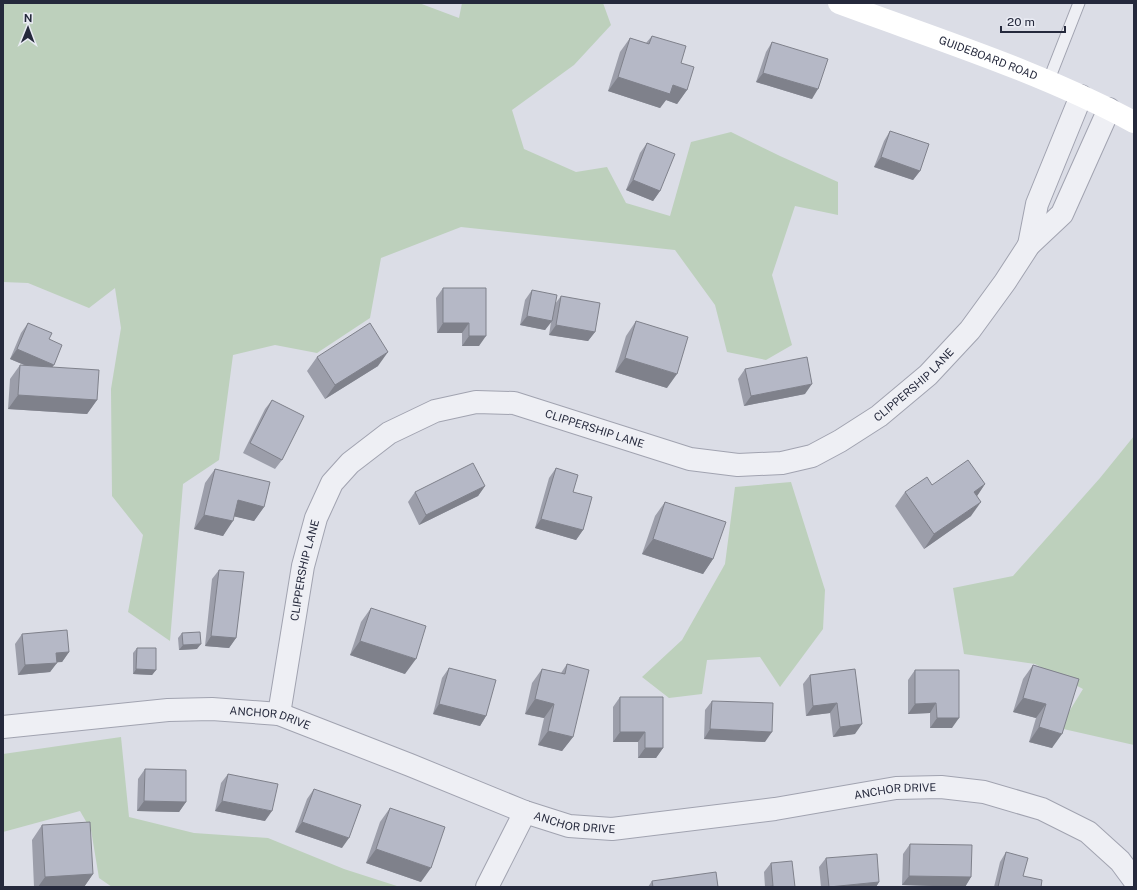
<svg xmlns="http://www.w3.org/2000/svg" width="1137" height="890" font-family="'Public Sans',sans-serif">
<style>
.green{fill:#bdd0bc}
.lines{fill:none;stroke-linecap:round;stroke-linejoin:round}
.lane-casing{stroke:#a1a3b0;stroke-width:13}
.street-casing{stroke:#a1a3b0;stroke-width:24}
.lane{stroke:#eeeff4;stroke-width:11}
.street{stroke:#eeeff4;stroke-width:22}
.secondary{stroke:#fff;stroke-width:22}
.wall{fill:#9c9eaa}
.shaded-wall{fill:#7f818b}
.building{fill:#b5b8c6;stroke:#7f818b}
.labels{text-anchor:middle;stroke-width:4;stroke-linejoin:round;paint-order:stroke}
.street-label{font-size:11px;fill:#25293c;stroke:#eaecf4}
</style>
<rect width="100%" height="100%" fill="#dbdde6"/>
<!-- green -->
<path class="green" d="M3,3H419L459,18L462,3H603L611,25L574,65L512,110L524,149L576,172L607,167L626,203L670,216L691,142L731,132L780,156L838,182V215L795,206L772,275L792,345L766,360L727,352L715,305L675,250L461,227L381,258L370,318L317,353L275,345L233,355L219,460L183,484L170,641L128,612L143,535L112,496L111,389L121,328L115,288L89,308L28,283L3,282Z
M1134,436V745L1059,728L1083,689L1035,664L964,654L953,588L1013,576L1100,478Z
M791,482L825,590L823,629L780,687L760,657L707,660L702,694L669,698L642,677L682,640L725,564L735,487Z
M121,737L129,817L194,833L268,838L344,869L400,887H112L99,878L91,830L80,811L3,832V754Z"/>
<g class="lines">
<!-- lane casing -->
<g class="lane-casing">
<path id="lane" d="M1048,82L1079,3"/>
</g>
<!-- street casing -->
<g class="street-casing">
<g id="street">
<path d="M1029,245L1037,204L1081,96"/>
<path id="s1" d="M279,714L303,566L316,518L332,483L350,463L389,433L435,411L476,402L514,403L690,459L738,465L782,463L812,456L840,441L879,416L928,375L970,330L1005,282L1029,245L1062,214L1109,109"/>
<path id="s2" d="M3,727L168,710L212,709L279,714L410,765L525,812L569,826L612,829L775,809L896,788L941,787L984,792L1042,809L1088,832L1120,861L1134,880"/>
<path d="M487,887L525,812"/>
</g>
</g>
<!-- lane -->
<use href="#lane" class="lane"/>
<!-- street -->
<use href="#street" class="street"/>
<!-- secondary -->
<path class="secondary" id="s3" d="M839,3C939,40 1041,72 1134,122"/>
</g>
<!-- wall -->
<path class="wall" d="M652,36L681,63L687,90L677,104L666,100L660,108L608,91L620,52L630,38L646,43Z
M772,42L812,99L756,82L766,52Z
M890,131L920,171L913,180L874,167L884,141Z
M647,143L660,191L653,201L626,190L640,153Z
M443,288H486L479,346H462V333H437L436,298Z
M532,290L555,304L561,296L595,332L588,341L549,335L551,322L545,330L520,325L525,300Z
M636,321L667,388L615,372L626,336Z
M28,323L49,339L52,367L97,400L87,414L8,409L10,379L20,365H24L10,359L21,333Z
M317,357L378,366L325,399L307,371Z
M745,369L805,394L744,406L738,379Z
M272,400L282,460L275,469L243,453L265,409Z
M556,468L583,530L576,540L535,528L549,478Z
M215,469L264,507L254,521L234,516L223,536L194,529L205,483Z
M985,484L977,496L971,516L924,549L895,506L905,492L932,485Z
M485,486L478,496L419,525L408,502L415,492Z
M665,502L713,559L703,574L642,554L655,516Z
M219,570L236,638L229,648L205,646L212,579Z
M371,608L405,674L350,655L361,622Z
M182,633L197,649L179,650L178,638Z
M22,634L69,652L62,662H57L50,672L18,675L15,644Z
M137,648L156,670L152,675L133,674V653Z
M567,664L573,737L562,751L538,745L544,718L525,714L532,683L542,669L561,673Z
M1033,665L1079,679L1052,748L1029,742L1036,718L1013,712L1023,679Z
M449,668L486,716L480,726L433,714L442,678Z
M855,669V734L833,737L830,713L806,716L803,684L810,675Z
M915,670L952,728H930V713L908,714V680Z
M620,697L663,748L656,758H638V742H613V707Z
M712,701L765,742L704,739L705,710Z
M145,769L186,802L179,812L137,811L138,779Z
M228,774L265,821L215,811L221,783Z
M314,789L342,848L295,832L307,799Z
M390,808L421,882L366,863L380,822Z
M42,825L93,874L84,887H34L32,840Z
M910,844L971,877L965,887L902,885L903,854Z
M1006,852L1023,876L1041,887H994L1000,862Z
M826,858L879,882L876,887H821L819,867Z
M771,863L795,887H765L764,872Z
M652,881L718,887H648Z"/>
<!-- shaded-wall -->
<path class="shaded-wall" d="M763,73L818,89L812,99L756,82Z
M618,77L673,85L687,90L677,104L666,100L660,108L608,91Z
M881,157L920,171L913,180L874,167Z
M633,180L660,191L653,201L626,190Z
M527,316L552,321L545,330L520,325Z
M443,323H469L462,333H437Z
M556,325L595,332L588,341L549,335Z
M469,336H486L479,346H462Z
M17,349L54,365L47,374L10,359Z
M388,352L378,366L325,399L335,385Z
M625,358L677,374L667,388L615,372Z
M812,384L805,394L744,406L751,396Z
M18,395L97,400L87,414L8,409Z
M985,484L975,499L974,492Z
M485,486L478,496L419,525L426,515Z
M238,500L264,507L254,521L228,515Z
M981,502L971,516L924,549L934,534Z
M204,515L233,521L223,536L194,529Z
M541,519L583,530L576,540L535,528Z
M653,539L713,559L703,574L642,554Z
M211,636L236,638L229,648L205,646Z
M360,641L416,659L405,674L350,655Z
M201,644L197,649L179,650L183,645Z
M69,652L62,662L49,663L56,653Z
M57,663L50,672L18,675L25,665Z
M136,669L156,670L152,675L133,674Z
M1023,698L1046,704L1036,718L1013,712Z
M535,699L554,704L544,718L525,714Z
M837,703L830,713L806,716L813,706Z
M936,703L930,713L908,714L915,704Z
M439,704L486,716L480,726L433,714Z
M937,718H959L952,728H930Z
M862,724L855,734L833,737L840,727Z
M1039,727L1062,734L1052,748L1029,742Z
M710,729L772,732L765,742L704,739Z
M548,731L573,737L562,751L538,745Z
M620,732H645L638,742H613Z
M645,748H663L656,758H638Z
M144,801L186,802L179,812L137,811Z
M222,801L272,811L265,821L215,811Z
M302,822L349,838L342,848L295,832Z
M376,849L431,868L421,882L366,863Z
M93,874L84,887H38L45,877Z
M909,876L971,877L965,887L902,885Z
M879,882L876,887H828H829Z"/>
<!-- building -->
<path class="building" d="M652,36L686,46L681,63L694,67L687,90L673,85L670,94L618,77L630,38L649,44Z
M772,42L828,59L818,89L763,73Z
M890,131L929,144L920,171L881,157Z
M647,143L675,154L660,191L633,180Z
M443,288H486V336H469V323H443Z
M532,290L557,295L552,321L527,316Z
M561,296L600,303L595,332L556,325Z
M636,321L688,337L677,374L625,358Z
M28,323L52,333L49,339L62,345L54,365L17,349Z
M370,323L388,352L335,385L317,357Z
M807,357L812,384L751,396L745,369Z
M20,365L99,370L97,400L18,395Z
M272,400L304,416L282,460L250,443Z
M968,460L985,484L974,492L981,502L934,534L905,492L927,477L932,485Z
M473,463L485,486L426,515L415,492Z
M556,468L578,475L573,492L592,497L583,530L541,519Z
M215,469L270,482L264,507L238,500L233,521L204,515Z
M665,502L726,522L713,559L653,539Z
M219,570L244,572L236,638L211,636Z
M371,608L426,626L416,659L360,641Z
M67,630L69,652L56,653L57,663L25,665L22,634Z
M200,632L201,644L183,645L182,633Z
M137,648H156V670L136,669Z
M567,664L589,670L573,737L548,731L554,704L535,699L542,669L565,674Z
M1033,665L1079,679L1062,734L1039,727L1046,704L1023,698Z
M449,668L496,680L486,716L439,704Z
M855,669L862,724L840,727L837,703L813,706L810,675Z
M915,670H959V718H937L936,703L915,704Z
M620,697H663V748H645V732H620Z
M712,701L773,703L772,732L710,729Z
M145,769L186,770V802L144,801Z
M228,774L278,784L272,811L222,801Z
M314,789L361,805L349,838L302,822Z
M390,808L445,827L431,868L376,849Z
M90,822L93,874L45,877L42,825Z
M910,844L972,845L971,877L909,876Z
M1006,852L1028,858L1023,876L1042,880L1041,887H998Z
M877,854L879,882L829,887L826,858Z
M792,861L795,887H766L773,886L771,863Z
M716,872L718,887H653L652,881Z"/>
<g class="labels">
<!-- street labels -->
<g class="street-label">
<text dy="4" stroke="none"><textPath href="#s3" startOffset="159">GUIDEBOARD ROAD</textPath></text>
<text dy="4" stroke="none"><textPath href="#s1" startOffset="878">CLIPPERSHIP LANE</textPath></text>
<text dy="4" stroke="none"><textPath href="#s1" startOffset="530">CLIPPERSHIP LANE</textPath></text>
<text dy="4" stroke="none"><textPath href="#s1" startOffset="146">CLIPPERSHIP LANE</textPath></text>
<text dy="4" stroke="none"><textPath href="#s2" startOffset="269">ANCHOR DRIVE</textPath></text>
<text dy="4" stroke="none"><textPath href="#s2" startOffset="917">ANCHOR DRIVE</textPath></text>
<text dy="4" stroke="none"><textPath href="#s2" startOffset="593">ANCHOR DRIVE</textPath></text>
</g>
</g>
<!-- border -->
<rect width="1137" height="890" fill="none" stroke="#25293c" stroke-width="8"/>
<!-- north arrow -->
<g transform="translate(28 28) rotate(1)" stroke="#eaecf4" stroke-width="3" paint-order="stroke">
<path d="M0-3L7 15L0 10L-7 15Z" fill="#25293c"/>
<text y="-6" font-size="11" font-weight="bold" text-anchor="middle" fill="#25293c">N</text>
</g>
<!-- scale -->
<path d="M1001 26v6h64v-6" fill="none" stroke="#25293c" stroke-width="2"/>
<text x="1007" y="26" font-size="12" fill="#25293c" stroke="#eaecf4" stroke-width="3" paint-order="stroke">20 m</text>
</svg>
